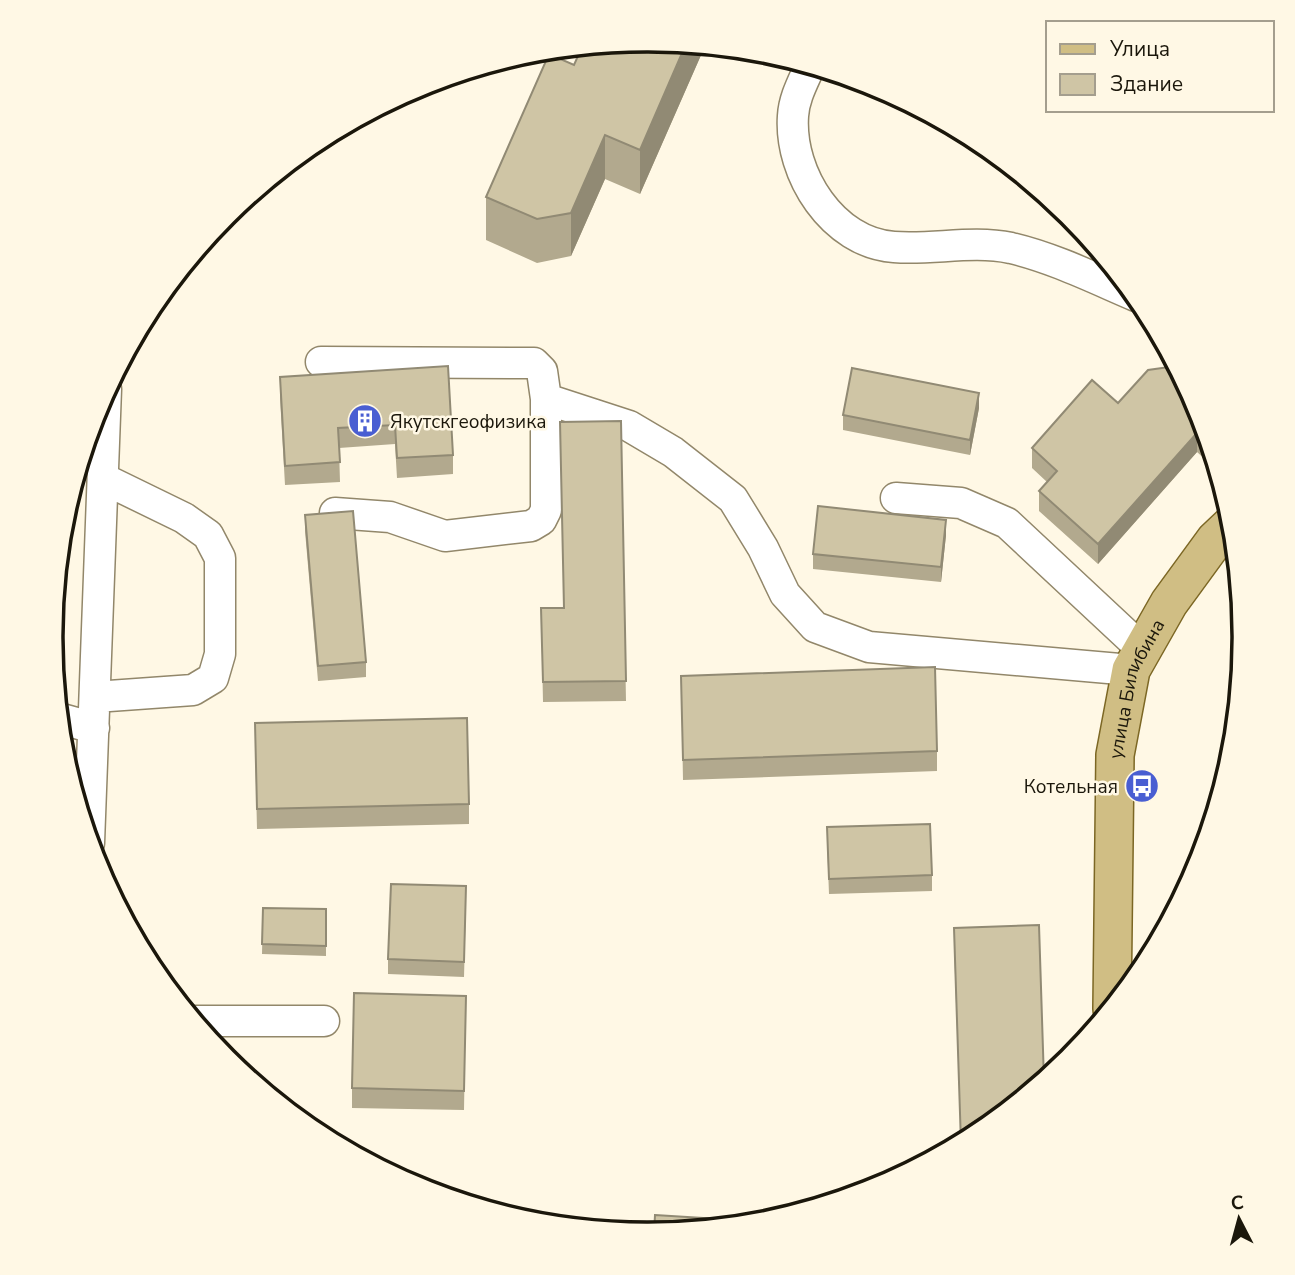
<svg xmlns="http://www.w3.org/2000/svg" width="1295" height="1275" font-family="'Nunito Sans',sans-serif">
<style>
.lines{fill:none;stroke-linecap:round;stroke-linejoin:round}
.minor-casing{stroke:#92876a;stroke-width:33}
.major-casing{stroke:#7c6724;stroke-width:40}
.minor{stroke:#fff;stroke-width:30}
.major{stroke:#d0be84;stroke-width:37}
.wall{fill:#b2a98e}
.shaded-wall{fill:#918a74}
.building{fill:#cfc5a5;stroke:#918a74;stroke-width:2}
.labels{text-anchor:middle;stroke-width:5;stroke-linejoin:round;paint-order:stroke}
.poi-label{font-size:19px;fill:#1b170b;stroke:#fff8e5;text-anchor:start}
.street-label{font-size:19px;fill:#1b170b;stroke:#fff8e5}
.rim{fill:none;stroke:#1b170b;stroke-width:3.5}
</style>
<rect width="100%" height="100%" fill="#fff8e5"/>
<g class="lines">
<!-- minor casing -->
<g class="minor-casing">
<path id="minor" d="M810,66C803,82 794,98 793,116C789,174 833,243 894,247C934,250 972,240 1011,248C1054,258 1096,279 1136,296
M321,362L534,363L542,371L546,399V510L541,520L531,526L445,536L390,517L335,513
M546,399L629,426L673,452L733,499L763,548L785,594L815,627L869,647L1131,670
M896,498L961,503L1007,523L1143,650
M95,697L193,690L213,678L220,654V558L208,535L184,518L104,479
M58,718L94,728
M89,843L106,389
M194,1021H324"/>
</g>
<!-- major casing -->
<g class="major-casing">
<g id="major">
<path id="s1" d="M1112,1009L1115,755L1131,670L1169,603L1215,540L1233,523"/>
</g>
</g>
<!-- minor -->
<use href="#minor" class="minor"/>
<!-- major -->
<use href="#major" class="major"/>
</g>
<!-- wall -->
<path class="wall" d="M648,40L705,46L640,194L605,179L571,256L537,263L486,240V197L574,65Z
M448,366L453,455V474L397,478L395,444L339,448L340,482L285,485L280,397V377Z
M1118,403L1199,409L1218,471L1197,452L1098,564L1039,511V491L1047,482L1032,468V448Z
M979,408L970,455L843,430V415Z
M621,421L626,701L543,702L541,608H563Z
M305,515L366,662V677L318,681L305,531Z
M946,535L941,582L813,569V554Z
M681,676L937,751V771L683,780Z
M255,743L469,804V824L257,829Z
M827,842L932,875V891L829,894Z
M466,902L464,977L388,974V959Z
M263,908L326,909V956L262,954Z
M954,928L979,1134L961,1144L954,947Z
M466,996L464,1110L352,1108V1088Z"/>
<!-- shaded-wall -->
<path class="shaded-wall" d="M686,44L705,46L640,194V150Z
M605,135V179L571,256V213Z
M979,393V408L970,455V440Z
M1197,433V452L1098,564V544Z
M946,520V535L941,582V567Z"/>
<!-- building -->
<path class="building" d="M648,40L686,44L640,150L605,135L571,213L537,219L486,197L549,54L574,65L582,47Z
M448,366L453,455L397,458L395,425L338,428L340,462L285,466L280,377Z
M1176,366L1199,409L1210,444L1197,433L1098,544L1039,491L1057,471L1032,448L1092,380L1118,403L1148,370Z
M852,368L979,393L970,440L843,415Z
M621,421L626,681L543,682L541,608H564L560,422Z
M818,506L946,520L941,567L813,554Z
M353,511L366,662L318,666L305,515Z
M935,667L937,751L683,760L681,676Z
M467,718L469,804L257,809L255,723Z
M930,824L932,875L829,879L827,827Z
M391,884L466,886L464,962L388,959Z
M263,908L326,909V946L262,944Z
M1039,925L1044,1081L979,1134L961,1144L954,928Z
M354,993L466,996L464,1091L352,1088Z
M872,1187H880L872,1191Z
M655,1215L769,1222L764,1223L654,1234Z"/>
<!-- icons -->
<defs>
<g id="building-disc" transform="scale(1.75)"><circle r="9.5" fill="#495ed2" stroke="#fff8e5"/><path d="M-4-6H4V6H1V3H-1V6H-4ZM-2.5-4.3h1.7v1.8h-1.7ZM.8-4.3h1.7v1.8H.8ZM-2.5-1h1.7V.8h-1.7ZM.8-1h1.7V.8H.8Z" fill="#fff"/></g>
<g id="bus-disc" transform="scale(1.75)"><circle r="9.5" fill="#495ed2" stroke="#fff8e5"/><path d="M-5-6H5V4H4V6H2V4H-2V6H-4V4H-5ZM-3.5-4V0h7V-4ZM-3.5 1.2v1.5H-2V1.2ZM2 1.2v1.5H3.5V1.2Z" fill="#fff"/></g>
</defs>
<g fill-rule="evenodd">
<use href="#building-disc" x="365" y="421"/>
<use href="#bus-disc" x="1142" y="786"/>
</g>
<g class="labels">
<!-- poi labels -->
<g class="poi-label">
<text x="390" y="428">Якутскгеофизика</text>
<text x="1118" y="793" text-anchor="end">Котельная</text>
</g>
<!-- street labels -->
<g class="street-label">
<text dy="7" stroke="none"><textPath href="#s1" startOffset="324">улица Билибина</textPath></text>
</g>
</g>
<!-- crop -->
<path d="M0 0H1295V1275H0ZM647 52H648A584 584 0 0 1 1232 636V638A584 584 0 0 1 648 1222H647A584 584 0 0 1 63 638V636A584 584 0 0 1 647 52Z" fill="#fff8e5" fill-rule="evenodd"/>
<path class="rim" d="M647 52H648A584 584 0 0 1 1232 636V638A584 584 0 0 1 648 1222H647A584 584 0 0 1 63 638V636A584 584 0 0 1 647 52Z"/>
<!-- legend -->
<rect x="1046" y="21" width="228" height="91" fill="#fff8e5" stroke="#a49e8e" stroke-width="2"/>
<rect x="1060" y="44" width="35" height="10" fill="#d0be84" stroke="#a49e8e" stroke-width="2"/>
<text x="1110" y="56" font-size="21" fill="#1b170b">Улица</text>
<rect x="1060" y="74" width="35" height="21" fill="#cfc5a5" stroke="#a49e8e" stroke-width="2"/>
<text x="1110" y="91" font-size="21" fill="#1b170b">Здание</text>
<!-- north arrow -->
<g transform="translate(1239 1219) rotate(354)" stroke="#fff8e5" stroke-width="5" paint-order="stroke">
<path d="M0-5L12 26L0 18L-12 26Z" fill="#1b170b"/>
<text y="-10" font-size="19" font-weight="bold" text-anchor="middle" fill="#1b170b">С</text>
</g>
</svg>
